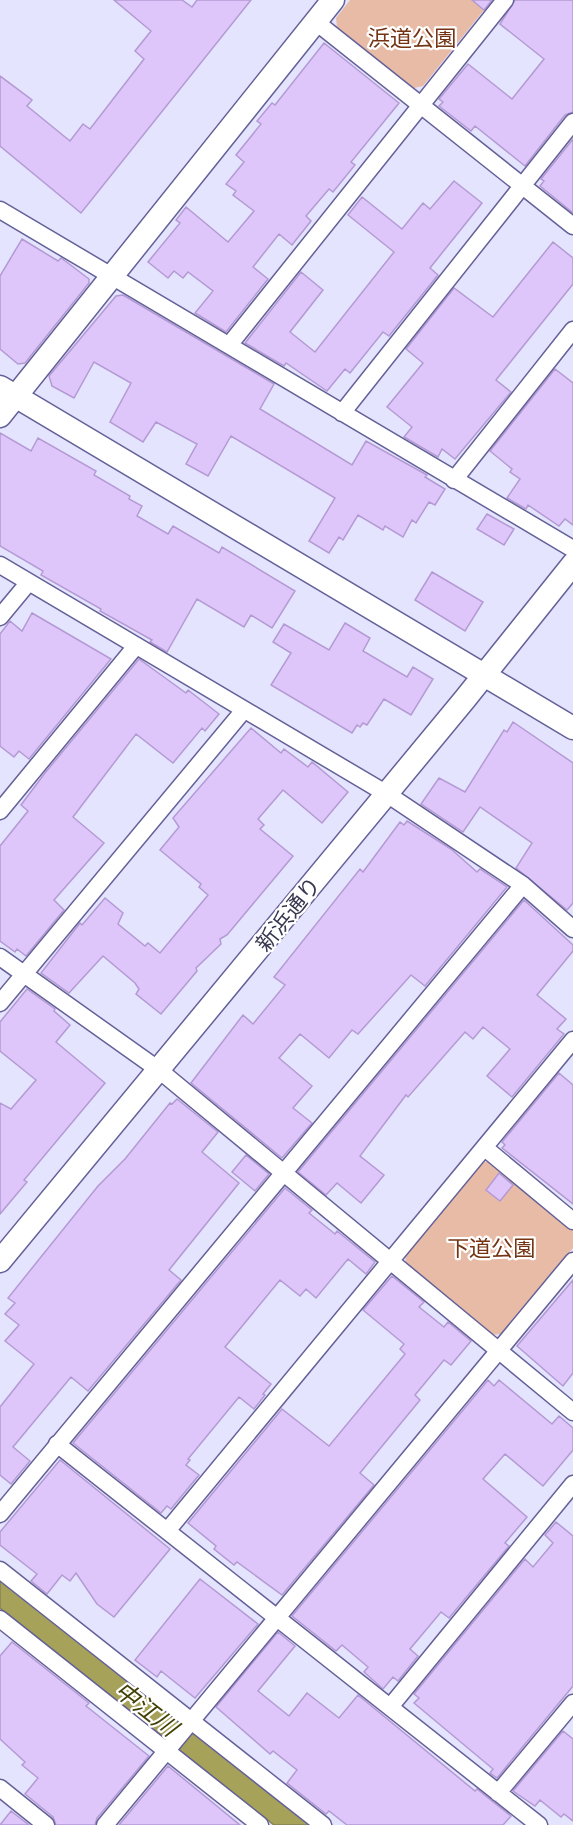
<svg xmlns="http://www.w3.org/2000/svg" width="573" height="1825" font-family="'Sofia Sans Condensed','Noto Sans JP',sans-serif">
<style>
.green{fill:#e8bba7}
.water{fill:#a6a259;stroke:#858256;stroke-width:1.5}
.building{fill:#dec6fb;stroke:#b49ad3;stroke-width:1.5}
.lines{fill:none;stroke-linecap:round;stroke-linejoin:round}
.street-casing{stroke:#646198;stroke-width:19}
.secondary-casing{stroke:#646198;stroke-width:25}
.street{stroke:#fff;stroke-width:16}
.secondary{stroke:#fff;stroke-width:22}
.labels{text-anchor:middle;stroke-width:4.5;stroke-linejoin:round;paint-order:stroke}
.park-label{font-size:22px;fill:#743413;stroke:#fff}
.street-label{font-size:22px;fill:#383750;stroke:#fff}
.water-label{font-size:24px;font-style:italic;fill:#444105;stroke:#fff}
</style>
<rect width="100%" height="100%" fill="#e4e4fe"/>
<!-- green -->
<path class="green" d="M350,0H492L423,86L414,88L337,27L336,18Z
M493,1161L573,1228V1248L501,1334L490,1335L406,1265L405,1254L482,1162Z"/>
<!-- water -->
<path class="water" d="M0,1579L311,1825H274L0,1608Z"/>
<!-- building -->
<path class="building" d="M114,0H182L192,7L197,0H251L81,213L0,146V76L32,100L27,106L70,141L83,124L90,129L144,59L135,51L151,31Z
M472,0H492L484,10Z
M515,0H573V112L565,115L525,166L475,126L471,131L439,106L443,102L439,99L468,64L512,99L544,59L500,24Z
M324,43L399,103L351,162L355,165L333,192L329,189L306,216L311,221L292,245L279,234L253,267L268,279L226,332L195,313L213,291L188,272L183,278L174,271L168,278L148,262L180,223L176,220L186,207L228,242L254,211L233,195L236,191L226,184L244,162L236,155L261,124L257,121L272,103L275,105Z
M573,139V213L540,186L544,181L541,179Z
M454,181L482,203L430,268L438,275L389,336L383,332L350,373L345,369L327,391L286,363L284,366L245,343L301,272L323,290L290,332L315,352L394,252L348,215L362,197L402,229L423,203L430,209Z
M22,239L58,261L61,258L68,263L89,279V283L25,363L18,364L0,349V276Z
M553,242L573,258V284L496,380L511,392L455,459L442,449L438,457L404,437L412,427L387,407L423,363L406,349L454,288L493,317Z
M123,295L274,384L260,409L352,465L366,441L427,475L425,477L445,489L435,505L429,502L416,523L412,520L403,537L385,526L383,530L358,515L343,540L339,537L329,553L309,541L335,498L231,436L208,476L186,464L197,444L156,422L143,442L110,422L131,383L94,362L74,398L52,386L49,376L116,296Z
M555,369L573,383V525L565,519L559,526L528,505L526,509L507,498L520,479L510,472L512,469L490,451Z
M0,433L31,451L38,438L96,471L94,475L130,496L129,499L142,506L137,516L168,534L173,526L219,553L222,547L295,591L272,628L251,615L244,627L197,599L167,652L150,642L152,640L100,611L101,609L41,575L43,571L0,546Z
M487,514L514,529L504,545L477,529Z
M432,572L483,602L465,631L415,600Z
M32,613L111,659L29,759L19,751L14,757L0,746V634L10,621L22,631Z
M345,623L370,638L363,651L407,677L413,667L433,679L411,715L384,699L367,725L363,723L360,727L357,725L352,733L271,685L291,653L273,642L284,624L329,650Z
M139,659L186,693L188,690L219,714L205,731L202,728L173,763L136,734L73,817L104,843L54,900L64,910L26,956L17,949L15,952L0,941V846L28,811L21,805L45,773Z
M513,722L573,763V903L567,910L516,868L532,843L480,807L463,832L421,804L439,778L465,792L504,730L507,732Z
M251,728L281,753L284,749L308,767L312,762L348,792L322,823L283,790L258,819L264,825L260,829L293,856L227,935L220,939L221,944L196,968L197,971L161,1014L136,994L139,989L135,983L103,956L69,993L41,973L80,923L82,925L88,918L105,898L123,913L118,924L145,946L148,943L160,953L208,895L199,887L201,884L160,850L179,827L173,818Z
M407,821L451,849L477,872L480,869L507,887L425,986L411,975L358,1034L352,1030L329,1058L300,1034L279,1058L312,1086L293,1108L312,1123L282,1158L191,1083L243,1015L253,1024L285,985L274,977L360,869L363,872L400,822L404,825Z
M524,900L573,945V951L537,995L566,1019L557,1029L564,1034L512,1097L487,1076L510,1049L483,1027L473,1039L465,1032L408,1097L406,1095L360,1156L384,1175L361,1203L337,1183L326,1195L298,1172Z
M27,989L55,1009L54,1011L70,1025L56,1042L105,1083L24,1180L27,1182L0,1214V1103L11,1109L36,1080L0,1051V1022Z
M559,1073L573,1085V1204L502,1148L505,1145L502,1142Z
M177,1099L218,1132L202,1152L239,1183L169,1270L181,1280L88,1391L71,1377L13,1447L30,1461L11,1484L0,1475V1407L34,1364L5,1341L19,1325L5,1314L15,1303L8,1298L98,1186L125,1159L170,1103L172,1104Z
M246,1155L269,1174L255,1191L232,1172Z
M499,1173L513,1185L500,1201L486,1190Z
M285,1188L312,1210L309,1213L335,1234L337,1231L375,1262L366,1274L348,1259L316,1298L306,1289L300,1296L280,1280L225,1347L271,1384L263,1394L265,1395L254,1409L239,1397L188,1459L190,1460L186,1465L199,1475L171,1509L167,1506L161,1513L73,1443Z
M392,1276L424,1302L419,1307L444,1327L448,1322L471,1341L451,1365L444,1360L415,1395L420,1400L360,1473L374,1485L282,1595L237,1562L234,1565L214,1549L216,1546L188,1523L282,1409L329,1446L405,1354L400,1349L404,1344L363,1310Z
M573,1280V1373L563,1386L517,1346Z
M488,1380L494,1386L499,1380L552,1424L559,1416L573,1428V1450L543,1486L505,1454L483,1479L527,1517L505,1543L509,1546L449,1618L441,1612L410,1649L418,1656L398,1681L393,1677L383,1689L364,1672L368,1667L342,1645L336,1651L292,1616Z
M60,1460L170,1549L114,1617L97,1604L76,1573L70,1581L62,1575L47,1594L31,1581L37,1574L0,1545V1532Z
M556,1522L573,1536V1686L497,1778L490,1773L493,1769L414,1703L419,1698L414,1694L525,1559L533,1567L553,1543L545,1535Z
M200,1579L258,1624L195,1698L161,1671L157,1677L135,1660Z
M278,1632L295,1646L258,1691L289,1716L307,1693L339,1718L358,1695L475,1791L477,1789L511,1816L503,1825H347L329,1811L326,1814L287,1783L297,1770L273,1751L270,1754L216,1707Z
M12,1642L89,1703L86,1706L149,1756L97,1818L95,1825H56L53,1817L25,1794L38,1778L22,1765L25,1762L0,1739V1656Z
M563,1731L573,1739V1821L564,1814L561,1817L540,1800L535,1806L513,1791Z
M168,1766L240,1825H119Z
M11,1811L29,1825H0Z"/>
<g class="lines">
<!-- street casing -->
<g class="street-casing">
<path id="street" d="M316,22L573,226
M0,210L573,549
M230,344L505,0
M342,413L573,122
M454,480L573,330
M0,565L387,794L523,885L573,929
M0,617L29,582
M0,811L136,646
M0,957L159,1070L573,1412
M0,1003L244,710
M485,1148L573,1221
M57,1444L539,1825
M0,1514L523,885
M167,1531L573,1040
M0,1570L323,1825
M0,1619L260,1825
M390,1707L573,1484
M0,1788L46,1825
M498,1793L573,1703
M105,1825L573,1261"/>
</g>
<!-- secondary casing -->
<g class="secondary-casing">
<path id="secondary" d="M0,387L573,728
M0,416L333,0
M0,1261L465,699L573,564"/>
</g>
<!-- street -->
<use href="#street" class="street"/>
<!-- secondary -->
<use href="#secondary" class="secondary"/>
</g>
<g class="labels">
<!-- park labels -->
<g class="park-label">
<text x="412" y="46">浜道公園</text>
<text x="491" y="1256">下道公園</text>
</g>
<!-- street labels -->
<g class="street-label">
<text transform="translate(288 914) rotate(-51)" y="8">新浜通り</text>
</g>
<!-- water labels -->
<g class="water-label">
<text transform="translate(146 1709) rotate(38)" y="8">中江川</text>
</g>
</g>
</svg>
